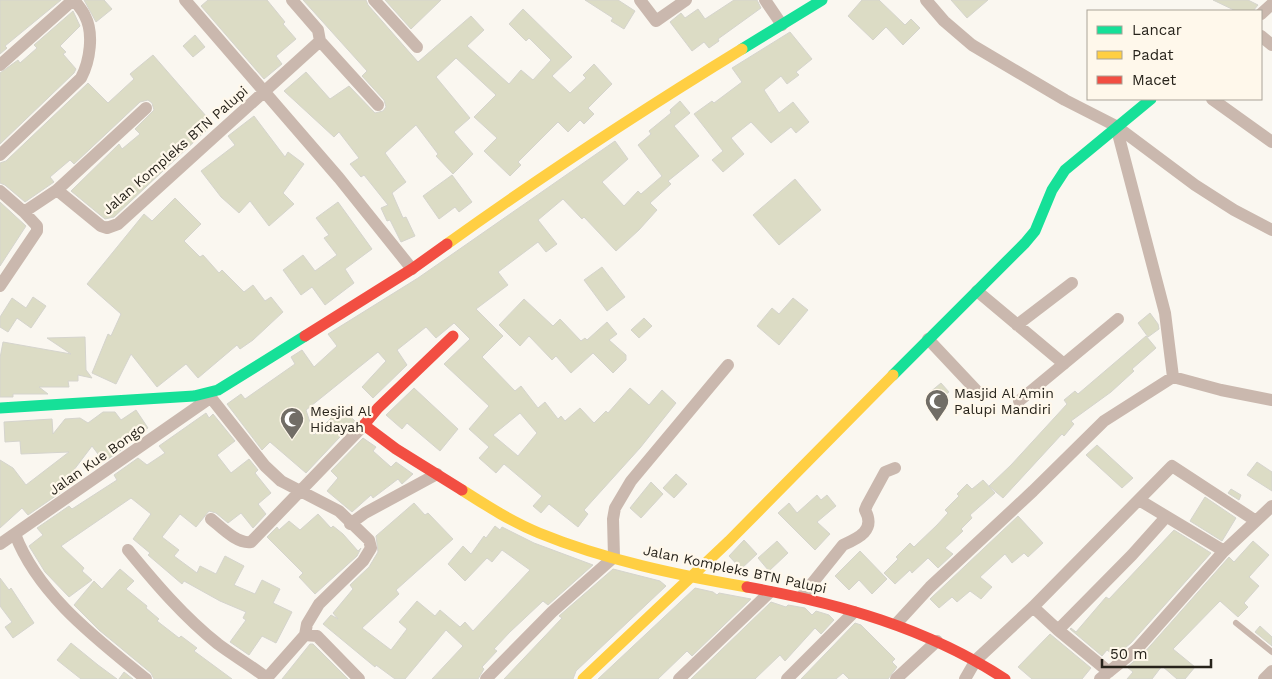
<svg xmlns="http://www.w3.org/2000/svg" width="1272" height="679" font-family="'Work Sans',sans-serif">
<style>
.building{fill:#dcdcc5;stroke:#d5d4cd;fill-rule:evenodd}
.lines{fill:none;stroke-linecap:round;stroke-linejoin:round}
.lane{stroke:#cab8ae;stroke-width:6}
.street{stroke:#cab8ae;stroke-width:12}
.fast{stroke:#16e098;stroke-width:11}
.slow{stroke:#ffcf43;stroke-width:11}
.jam{stroke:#f24e42;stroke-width:11}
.labels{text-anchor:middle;stroke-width:4.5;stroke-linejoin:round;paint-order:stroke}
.street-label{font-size:14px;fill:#27231b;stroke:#fff8eb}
.poi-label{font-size:14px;fill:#27231b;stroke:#fff8eb;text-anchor:start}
</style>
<rect width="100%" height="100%" fill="#faf7f0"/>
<!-- building -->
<path class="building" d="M0,0H61L5,46L7,48L0,54Z
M84,0H104L112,9L96,22Z
M208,0H267L285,22L283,24L296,39L276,56L282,64L264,79L201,6Z
M303,0H366L368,5L418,62L471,16L484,30L467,46L509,84L521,70L533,80L551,60L529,38L526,41L509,24L523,9L572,57L552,76L570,93L586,78L583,75L594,64L612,84L588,108L594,114L584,124L580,120L568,132L558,122L518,162L521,165L510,176L484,151L497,138L474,117L496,95L456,58L436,77L470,118L454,132L473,154L453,174L436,156L438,154L416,125L385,153L406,182L392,193L403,218L406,217L415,236L401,242L390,220L387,221L381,208L388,205L364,175L361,177L350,164L359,158L339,132L334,137L284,91L306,72L330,99L349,86L375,113L383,111L386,107L384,100L362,76L367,71Z
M385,0H441L411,29Z
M585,0H618L635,11L624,29L611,21L613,18Z
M734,0H757L761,8L718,39L719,41L709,48L704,42L692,51L670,22L681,13L685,18L698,9L705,19Z
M862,0H879L905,25L911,19L920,28L903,45L886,27L873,40L848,16Z
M951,0H988L967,18Z
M1213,0H1248L1258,5L1253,11H1236Z
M73,11L80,26L60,46L66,52L63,54L76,69L74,73L0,144V73L18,60L20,63L37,48L34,45Z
M790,32L812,59L796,72L799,75L787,84L781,76L764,90L779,113L793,102L809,122L796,133L791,127L771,143L751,122L731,138L744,154L723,172L712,160L723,151L694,114L712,101L714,103L742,82L732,68Z
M195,35L205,47L193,57L183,46Z
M153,55L213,124L114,217L105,219L71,191L119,144L122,149L140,134L135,129L154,110L152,103L148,100L140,102L74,164L70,160L50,177L54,182L25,202L5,185L0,183V163L6,161L88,83L108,103L134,79L130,74Z
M680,101L690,113L674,126L699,156L668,181L671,184L650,203L657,210L639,230L616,251L584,217L582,219L563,199L538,220L557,244L546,252L538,242L498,272L508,285L476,309L503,336L482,357L515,391L521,386L538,408L545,402L558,419L561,416L565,421L580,408L594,423L606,411L608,413L630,388L649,405L662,390L676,403L640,448L584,510L588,514L578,527L549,504L541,513L533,506L542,496L504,464L496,473L479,458L489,447L469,429L489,406L444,364L470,339L454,323L436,338L426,327L397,350L407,365L373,398L362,387L386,361L378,352L306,410L314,435L334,415L337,418L344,410L355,421L306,473L270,442L262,450L227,404L241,394L245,399L295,364L291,357L302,350L314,367L337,346L328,334L418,278L615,141L628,159L602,182L624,206L638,191L641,194L662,176L638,145L651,134L649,131L671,113L670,110ZM520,413L537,433L518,456L493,435Z
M254,116L285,157L288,152L304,164L283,193L294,204L269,226L250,201L239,213L221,197L201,171L235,145L228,136Z
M452,175L472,202L459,212L455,207L439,219L423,196Z
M795,179L821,210L779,245L753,215Z
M175,198L201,224L184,241L200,257L203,255L219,273L222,270L244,292L253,285L265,301L271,297L283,312L253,340L240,349L237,345L198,378L186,364L157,387L131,354L116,384L92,373L108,334L111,336L121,314L87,284L144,214L152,221Z
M0,202L26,226L0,266Z
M338,202L372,249L345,269L354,283L325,305L312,287L301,295L283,270L303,255L315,271L337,255L324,238L329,235L316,218Z
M602,267L625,297L607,311L584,280Z
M33,297L46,306L31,328L17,318L8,332L0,327V317L12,298L26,308Z
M793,298L808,310L779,345L757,326L772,308L779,314Z
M524,299L553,326L560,319L581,341L585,338L587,340L607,322L617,334L609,340L626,355V360L613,373L593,353L571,373L556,356L552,360L529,336L520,346L499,325Z
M1150,313L1158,324L1159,329L1148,337L1138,323Z
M644,318L652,326L639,338L631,330Z
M1146,336L1156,348L1132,369L1134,371L1111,392L1071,421L1074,424L1064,436L1062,434L1003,498L989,486L1011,465L1067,404L1064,400L1075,391L1078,394Z
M85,337L86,370L92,378L78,375V381H68L69,387H39L48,394H13V397H0V358L3,342L71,354L47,338Z
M941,383L949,392L936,402L929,393Z
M414,388L458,429L440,451L407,423L402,429L386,415Z
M136,410L148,428L122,444L125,447L104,462L92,446L58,491L60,493L28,515L22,508L0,528V460L13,468L26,485L69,452L21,454L20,441L5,442L4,422L52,419L53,434L65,419L80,418L88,423L103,412H115L121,420Z
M206,413L209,418L213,414L235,441L217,455L231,473L249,459L258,470L255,473L271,493L258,504L266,514L253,528L241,513L228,523L216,513L209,511L196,527L180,514L162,537L179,550L174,556L197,573L200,566L216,574L225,556L244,566L234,585L255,594L262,580L280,589L273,603L292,612L276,643L262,636L249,655L230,642L246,620L243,618L246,612L220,601L184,581L182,584L148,555L150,553L133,539L151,514L131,498L61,546L84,568L82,571L92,580L69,597L45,572L29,546L43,535L37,528L69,506L72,509L117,480L114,475L138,458L147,465L165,453L159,446Z
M363,438L376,447L373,451L391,467L396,462L413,474L402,484L398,479L373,498L371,495L352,512L327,491L338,478L331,471Z
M1097,445L1133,478L1122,488L1086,455Z
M1257,462L1272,472V491L1247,475Z
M676,474L687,484L674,498L663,488Z
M983,480L995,493L970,515L972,518L961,529L963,531L945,548L953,554L938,568L928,558L912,573L910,570L895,584L884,573L898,559L896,557L910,543L914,547L937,525L948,513L945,510L959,496L957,494L967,484L972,489Z
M651,482L663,494L641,518L630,508Z
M1231,489L1241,495L1239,500L1228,493Z
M817,495L821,500L827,495L836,506L817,522L830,534L815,550L778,513L789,503L797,513Z
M1205,497L1236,518L1222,541L1190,521Z
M414,503L425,515L428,513L453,539L396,590L399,594L362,628L391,650L407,629L399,622L417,601L435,616L440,610L460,627L465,622L473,631L530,570L502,550L492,562L487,558L465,581L448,564L463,546L471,554L484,536L486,538L495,526L500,530L502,527L534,543L593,565L548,605L543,601L510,632L494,649L497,651L482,667L484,669L478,679H432L463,646L446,630L405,679H395L376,665L375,667L323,624L331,615L338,619L333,613L353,589L350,585L369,567L378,552L376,536Z
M318,514L331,528L333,526L343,534L358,551L361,548L357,556L315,594L299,577L303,573L267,537L277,527L279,530L289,521L300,530Z
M1018,516L1043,543L1028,557L1024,553L1012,563L1005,554L980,577L992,587L981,599L970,591L957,602L952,597L939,608L930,599Z
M1174,530L1211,553L1131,643L1115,656L1107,650L1102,656L1070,629L1071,628L1076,632L1106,597L1109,599Z
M744,540L757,554L741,569L729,556Z
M777,541L788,553L769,571L758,558Z
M1253,541L1269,555L1249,577L1259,586L1244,603L1248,607L1238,617L1220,601L1173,649L1195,667L1185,679H1177L1162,666L1152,679H1127L1133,672L1127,667L1143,654L1229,557L1234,562Z
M860,551L887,579L872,594L859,580L849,590L835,576Z
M120,569L134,581L126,589L147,606L146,608L159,619L157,621L179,638L181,636L197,648L194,651L232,679H154L151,673L99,630L74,605L94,581L102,589Z
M613,569L660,581L666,586L576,671L573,679H504L562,618L559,616Z
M0,578L9,590L11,588L34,623L13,638L5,627L12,622L0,606Z
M695,588L713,592L717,595L719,593L751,599L692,656L687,651L658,679H598Z
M771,602L786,607L788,605L805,608L812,615L816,611L829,615L834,620L821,634L815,628L785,661L780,655L755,679H691Z
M855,623L861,625L895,659L892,662L897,667L888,679H849L843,673L836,679H801Z
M1260,626L1272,637V646L1255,632Z
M1050,634L1091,668L1082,679H1032L1018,667Z
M71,643L98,665L117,679H81L57,660Z
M310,644H313L348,679H282Z
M124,672L133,679H119Z"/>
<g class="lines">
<!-- lane -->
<path class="lane" d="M1236,623L1272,652"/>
<!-- street -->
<path class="street" d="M185,0L339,178L412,269
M374,0L417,47
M640,0L656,21L686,0
M765,0L782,25
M926,0L944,21L972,45L1065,100L1116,126L1195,185L1234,210L1272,230
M1261,14L1272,4
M1261,36L1272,45
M320,41L378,105
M0,65L73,0
M1212,99L1272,142
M1116,126L1165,313L1173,377
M0,155L81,78C90,61 94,33 85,16C83,11 78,5 74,0
M57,190L101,226L107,228L118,224L320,41L318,30L292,0
M0,191L24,212L57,190L146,108
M0,286L37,231V226L24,212
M977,291L1064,364
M1017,325L1072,283
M928,339L976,390
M208,394L265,466L281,481L339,511L369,540L371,548L363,561L319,604L307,624L305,635L266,679
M1019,401L1118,319
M1139,500L1224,551
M211,519C221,527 237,544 251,542L364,425
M350,524L365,513L437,474
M15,534C38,595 97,639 146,679
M0,544L210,398
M128,550C155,583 184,617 218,644C234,656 252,666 268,679
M802,596L843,545C859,538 876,530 865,510L867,505L885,472L895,468
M1033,607L1058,630
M896,624L930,587L1033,491L1104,421L1173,377L1221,390L1272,400
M305,635L317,636L359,679
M1109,672L1058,630L1132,555L1166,517
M486,679L552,612L614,557L613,519L615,508L631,481L728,365
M679,679L770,592
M787,679L854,612
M896,679L937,641
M965,679L976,660L1033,607L1172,466L1256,521
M1100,679L1137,649L1224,551L1272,506
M1264,679L1272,671"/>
<!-- fast -->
<path class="fast" d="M742,49L822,0
M893,375L1025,243L1035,231L1052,190L1065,170L1151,99
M0,408L194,396L218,390L305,336"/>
<!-- slow -->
<path class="slow" d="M447,244C543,175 641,111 742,49
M462,490C487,506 512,522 539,533C605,560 677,575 747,587
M583,679L729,541L893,375"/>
<!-- jam -->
<path class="jam" d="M305,336L412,269L447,244
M453,336L378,408L364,425L396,449L462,490
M747,587C838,603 927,628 1005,679"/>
</g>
<!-- icons -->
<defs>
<g id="mosque-pin" transform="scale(1.25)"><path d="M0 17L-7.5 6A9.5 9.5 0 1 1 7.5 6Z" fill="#716d66" stroke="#fff8eb"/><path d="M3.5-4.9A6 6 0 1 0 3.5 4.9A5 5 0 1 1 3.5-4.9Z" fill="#fff"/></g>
</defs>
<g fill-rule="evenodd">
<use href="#mosque-pin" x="937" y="401"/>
<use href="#mosque-pin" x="292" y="419"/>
</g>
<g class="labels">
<!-- street labels -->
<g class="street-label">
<text transform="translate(175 150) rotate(-41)" y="5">Jalan Kompleks BTN Palupi</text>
<text transform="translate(97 459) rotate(-35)" y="5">Jalan Kue Bongo</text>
<text transform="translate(735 569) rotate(12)" y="5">Jalan Kompleks BTN Palupi</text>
</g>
<!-- poi labels -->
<g class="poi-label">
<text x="954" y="398">Masjid Al Amin<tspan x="954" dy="16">Palupi Mandiri</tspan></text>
<text x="310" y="416">Mesjid Al<tspan x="310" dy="16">Hidayah</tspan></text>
</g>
</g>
<!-- legend -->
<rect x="1087" y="10" width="175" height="90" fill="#fff8eb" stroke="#a9a398"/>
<rect x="1097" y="26" width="25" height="8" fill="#16e098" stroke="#a9a398"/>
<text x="1132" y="35" font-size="15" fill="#27231b">Lancar</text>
<rect x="1097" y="51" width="25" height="8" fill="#ffcf43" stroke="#a9a398"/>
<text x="1132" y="60" font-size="15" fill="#27231b">Padat</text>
<rect x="1097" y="76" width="25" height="8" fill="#f24e42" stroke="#a9a398"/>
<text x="1132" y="85" font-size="15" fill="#27231b">Macet</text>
<!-- scale -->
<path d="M1102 659v8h109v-8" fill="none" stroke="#27231b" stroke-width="2.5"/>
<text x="1110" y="659" font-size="15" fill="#27231b" stroke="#fff8eb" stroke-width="4" paint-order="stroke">50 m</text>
</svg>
